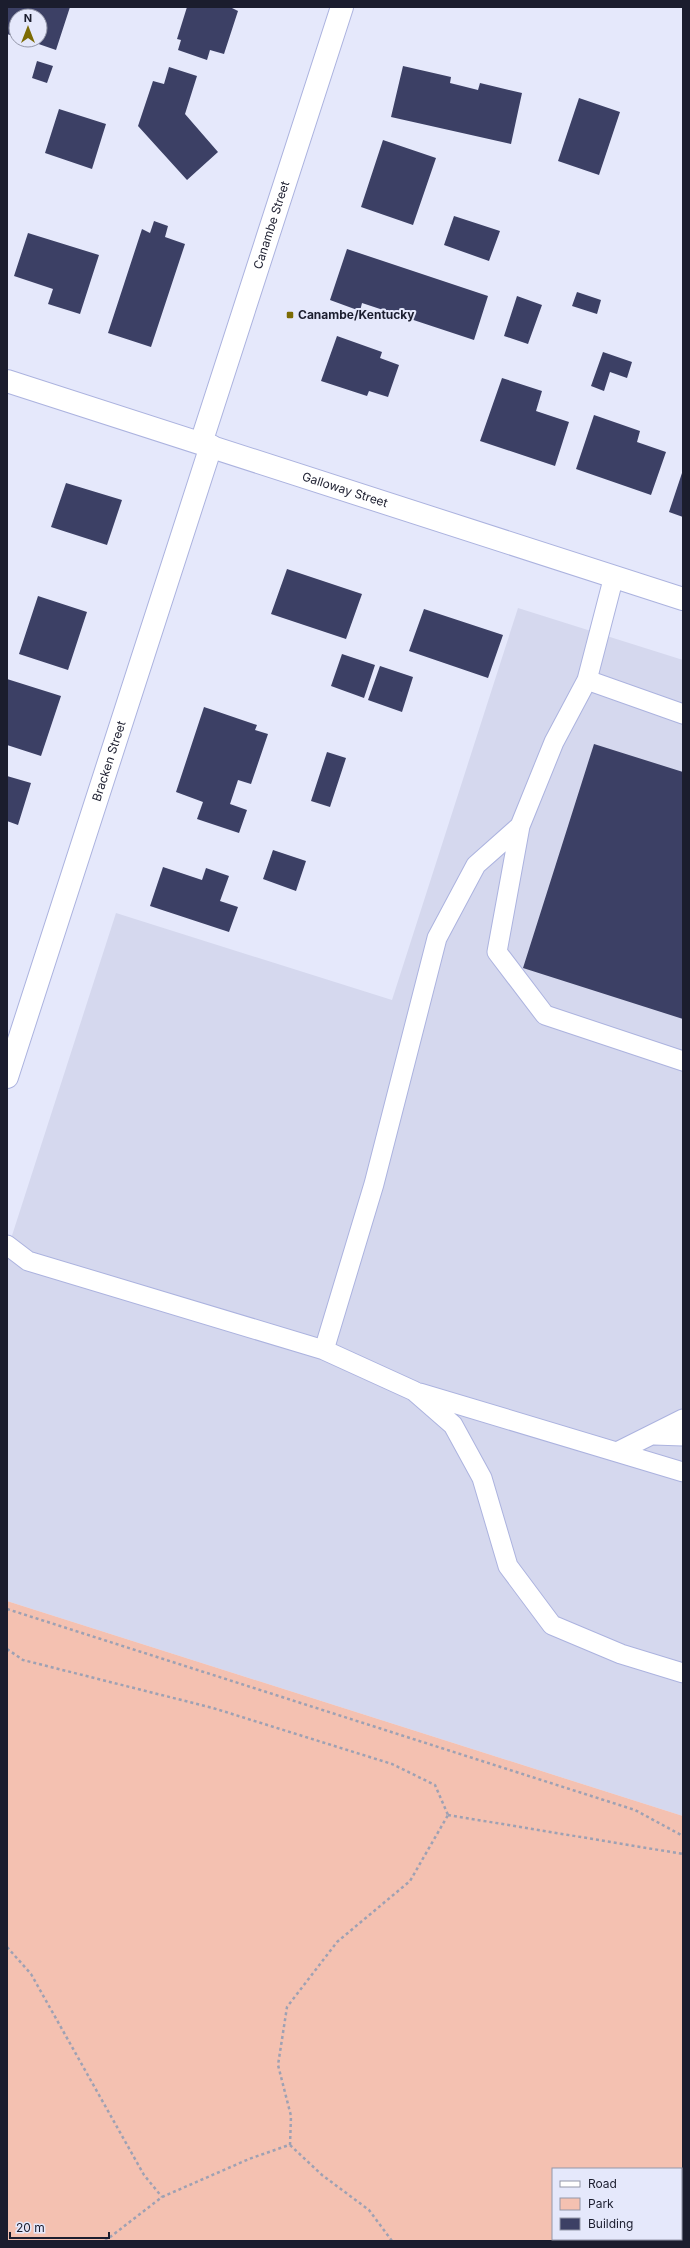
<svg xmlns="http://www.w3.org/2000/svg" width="690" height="2248" font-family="Inter,sans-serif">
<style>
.built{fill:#d5d8ee}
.green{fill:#f4c1b1;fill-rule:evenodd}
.building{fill:#3c4065}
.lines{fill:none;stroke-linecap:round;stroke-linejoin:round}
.service-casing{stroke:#acb3df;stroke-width:21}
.minor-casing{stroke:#acb3df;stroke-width:24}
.path{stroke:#9ea1b3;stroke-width:2.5;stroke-dasharray:3 3;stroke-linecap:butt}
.service{stroke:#fff;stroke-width:19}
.minor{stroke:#fff;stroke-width:22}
.poi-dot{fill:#7c6b04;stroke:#e5e8fb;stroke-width:1.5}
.labels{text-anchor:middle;stroke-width:4;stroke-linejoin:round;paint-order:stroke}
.street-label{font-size:12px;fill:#1b1d2e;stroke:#e5e8fb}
.poi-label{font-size:12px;font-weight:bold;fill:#1b1d2e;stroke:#e5e8fb;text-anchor:start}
</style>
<rect width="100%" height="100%" fill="#e5e8fb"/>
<!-- built -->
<path class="built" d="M518,608L683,660V1816L7,1601V1251L116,913L392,1000Z"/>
<!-- green -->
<path class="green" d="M7,1601L683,1816V2241H7ZM553,2169H681V2239H553Z"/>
<!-- building -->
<path class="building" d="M7,7H70L56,50L27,40H40V16H16V37L7,34Z
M187,7H230L238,11L224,54L210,50L207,60L178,50L181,40L177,39Z
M37,61L53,66L47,83L32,78Z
M403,66L451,77L450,83L478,90L480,83L522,93L511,144L391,117Z
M169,67L197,76L185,114L218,152L187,180L138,126L153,81L164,84Z
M579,98L620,112L599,175L558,161Z
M59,109L106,124L92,169L45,153Z
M383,140L436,158L413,225L361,207Z
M454,216L500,231L489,261L444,245Z
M154,221L168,226L165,237L185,244L151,347L108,333L142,229L150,233Z
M28,233L99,255L80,314L48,304L53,289L14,276Z
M347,249L488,296L474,340L362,303L360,311L330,300Z
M577,292L601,300L597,314L572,306Z
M517,296L542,305L528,344L504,336Z
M337,336L382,352L380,358L399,365L388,397L369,391L367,396L321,381Z
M603,352L632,362L627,378L610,372L604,391L591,386Z
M502,378L542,391L536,411L569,422L555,466L480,441Z
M594,415L640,431L637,442L666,452L651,495L576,469Z
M683,470V517L669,512Z
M66,483L122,500L107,545L51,527Z
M287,569L362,594L346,639L271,614Z
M38,596L87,612L68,670L19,654Z
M424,609L503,635L488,678L409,651Z
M342,654L375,665L364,698L331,686Z
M380,666L413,677L402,712L368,700Z
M7,679L61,696L41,756L7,745Z
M204,707L257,725L255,730L268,734L251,784L238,780L230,804L247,810L239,833L197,819L203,802L176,792Z
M594,744L683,772V1019L523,968Z
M327,752L346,758L330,807L311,801Z
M7,776L31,783L18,825L7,821Z
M273,850L306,861L296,891L263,879Z
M163,867L202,880L206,868L229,876L220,901L238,907L229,932L150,906Z"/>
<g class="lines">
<!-- service casing -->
<g class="service-casing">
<path id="service" d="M614,576L587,680L554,742L520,826L497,952L545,1015L683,1061
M587,680L683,714
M7,1245L28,1261L324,1350L414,1391L453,1425L482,1478L508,1566L552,1625L621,1654L683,1673
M324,1350L374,1184L437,938L476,865L520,826
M420,1393L683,1472
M654,1435L683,1436
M617,1452L683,1419"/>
</g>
<!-- minor casing -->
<g class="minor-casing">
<g id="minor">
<path id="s1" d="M7,381L683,599"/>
<path id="s2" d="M201,443L342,7"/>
<path id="s3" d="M7,1077L211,446"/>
</g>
</g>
<!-- path -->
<path class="path" d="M7,1609L635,1810L683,1836
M7,1649L23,1660L213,1708L392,1764L435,1785L448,1815
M448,1815L683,1854
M7,1947L31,1974L144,2175L162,2197
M290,2145L291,2116L278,2065L287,2007L337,1942L410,1881L448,1815
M290,2145L322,2175L369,2210L392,2241
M105,2241L162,2197L249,2159L289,2145"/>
<!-- service -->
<use href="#service" class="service"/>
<!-- minor -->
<use href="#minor" class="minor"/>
</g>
<!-- markers -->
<rect class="poi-dot" x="286" y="311" width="8" height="8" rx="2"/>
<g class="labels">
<!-- street labels -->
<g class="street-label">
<text dy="4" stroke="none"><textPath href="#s2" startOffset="229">Canambe Street</textPath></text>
<text dy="4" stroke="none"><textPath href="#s1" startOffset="355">Galloway Street</textPath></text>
<text dy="4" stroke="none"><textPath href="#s3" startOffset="332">Bracken Street</textPath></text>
</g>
<!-- poi labels -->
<g class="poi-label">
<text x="298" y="319">Canambe/Kentucky</text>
</g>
</g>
<!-- border -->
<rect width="690" height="2248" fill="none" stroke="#1b1d2e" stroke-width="16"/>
<!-- legend -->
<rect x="552" y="2168" width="130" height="72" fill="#e5e8fb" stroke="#9497a9"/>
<rect x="560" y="2181" width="20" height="6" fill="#ffffff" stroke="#9497a9"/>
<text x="588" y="2188" font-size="12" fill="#1b1d2e">Road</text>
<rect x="560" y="2198" width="20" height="12" fill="#f4c1b1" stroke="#9497a9"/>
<text x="588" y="2208" font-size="12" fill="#1b1d2e">Park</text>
<rect x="560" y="2218" width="20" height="12" fill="#3c4065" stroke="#9497a9"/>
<text x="588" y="2228" font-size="12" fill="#1b1d2e">Building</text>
<!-- north arrow -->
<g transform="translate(28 28)"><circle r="19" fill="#e5e8fb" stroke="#9497a9"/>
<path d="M0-3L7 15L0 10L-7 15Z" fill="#7c6b04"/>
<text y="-6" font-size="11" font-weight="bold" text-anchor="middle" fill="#1b1d2e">N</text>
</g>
<!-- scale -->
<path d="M10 2232v6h99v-6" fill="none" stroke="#1b1d2e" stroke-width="2"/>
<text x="16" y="2232" font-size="12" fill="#1b1d2e" stroke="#e5e8fb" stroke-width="3" paint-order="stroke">20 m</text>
</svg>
